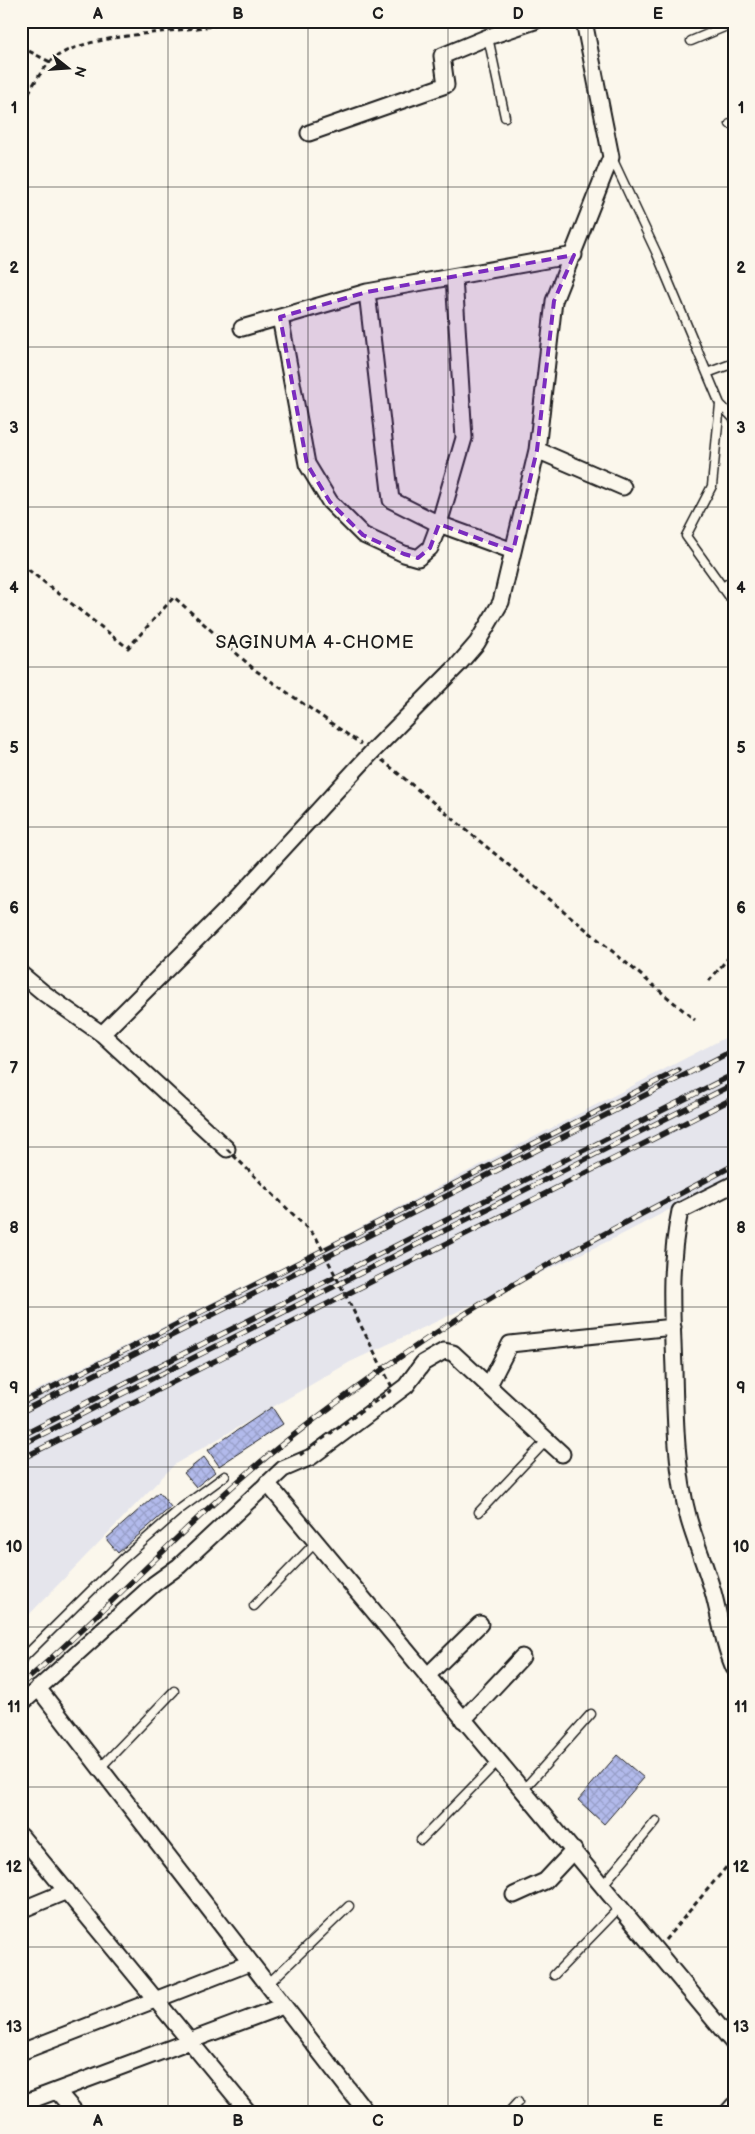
<svg xmlns="http://www.w3.org/2000/svg" width="755" height="2134" font-family="'Balsamiq Sans',sans-serif">
<style>
.built{fill:#e5e5ec}
.building{fill:url(#building-cross-hatch);stroke:#1c1c1c}
.lines{fill:none;stroke-linecap:round;stroke-linejoin:round}
.lane-casing{stroke:#1c1c1c;stroke-width:11}
.street-casing{stroke:#1c1c1c;stroke-width:19}
.path{stroke:#1c1c1c;stroke-width:3;stroke-dasharray:5 4;stroke-linecap:butt}
.lane{stroke:#fbf7ec;stroke-width:8}
.street{stroke:#fbf7ec;stroke-width:15}
.rail-casing{stroke:#1c1c1c;stroke-width:5.5}
.rail{stroke:#fbf7ec;stroke-width:4;stroke-dasharray:11;stroke-linecap:butt}
.path-bridge{stroke:#1c1c1c;stroke-width:3;stroke-dasharray:5 4;stroke-linecap:butt}
.marked{fill:#7b2cbf;fill-opacity:0.2;stroke:#7b2cbf;stroke-width:4;stroke-dasharray:10 6;stroke-linejoin:round}
.grid{fill:none;stroke:#1c1c1c;stroke-width:1;stroke-opacity:0.55}
.labels{text-anchor:middle;stroke-width:5;stroke-linejoin:round;paint-order:stroke}
.neighbourhood-label{font-size:18px;letter-spacing:1px;fill:#1c1c1c;stroke:#fbf7ec}
.neatline{fill:none;stroke:#1c1c1c;stroke-width:2}
.grid-label{font-size:16px;text-anchor:middle;font-weight:bold;fill:#1c1c1c}
</style>
<defs>
<pattern id="building-cross-hatch" width="8" height="8" patternUnits="userSpaceOnUse" patternTransform="scale(1.25)"><rect width="8" height="8" fill="#b2baeb"/><path d="M0 0l8 8M0 8l8-8" fill="none" stroke="#989fc9"/></pattern>
</defs>
<rect width="100%" height="100%" fill="#fbf7ec"/>
<filter id="ink" filterUnits="userSpaceOnUse"><feTurbulence type="fractalNoise" baseFrequency=".02" numOctaves="2"/><feDisplacementMap in="SourceGraphic" scale="10" xChannelSelector="R" yChannelSelector="G"/><feConvolveMatrix kernelMatrix="1 2 1 2 8 2 1 2 1" color-interpolation-filters="sRGB"/></filter>
<g filter="url(#ink)">
<!-- built -->
<path class="built" d="M734,1033V1176L619,1236L350,1362L175,1464L21,1623V1398L309,1254Z"/>
<!-- building -->
<path class="building" d="M272,1407L283,1424L219,1466L208,1450Z
M204,1457L215,1472L196,1487L184,1473Z
M159,1492L171,1507L118,1553L106,1539Z
M617,1755L644,1778L604,1824L578,1800Z"/>
<g class="lines">
<!-- lane casing -->
<g class="lane-casing">
<path id="lane" d="M488,37L505,117
M691,41L734,23
M730,124L734,123
M612,158L657,254L720,404L734,419
M707,373L734,363
M720,404L712,486L686,536L734,603
M722,588L734,579
M479,1512L546,1441
M254,1606L316,1542
M21,1660L123,1559L180,1509L225,1476
M100,1768L174,1691
M523,1790L591,1714
M421,1840L498,1761
M603,1885L656,1821
M554,1975L620,1907
M267,1985L349,1906
M508,2113L518,2102"/>
</g>
<!-- street casing -->
<g class="street-casing">
<path id="street" d="M309,133L446,85L442,56L488,37L535,21
M367,292L391,500L439,524L513,551
M280,317L307,464L330,502L363,535L404,554L418,558L430,548L439,524L464,438L454,277
M242,328L367,292L574,255
M537,450L623,487
M21,974L45,994L102,1034L227,1149
M102,1034L233,903L372,752L458,665L477,643L501,602L537,450L554,301L611,157L584,21
M734,1184L680,1211C668,1268 672,1312 674,1369C675,1419 676,1472 689,1520C696,1544 706,1567 713,1592C720,1617 723,1644 734,1668
M489,1385L510,1344L673,1327
M267,1483L734,2044
M427,1676L480,1624
M38,1688L367,2113
M21,1704L154,1584L179,1566L283,1469L311,1457L406,1386L423,1363L444,1351L453,1353L562,1454
M463,1720L522,1657
M21,1836L249,2113
M514,1895L545,1881L574,1850
M21,1910L67,1891
M21,2052L250,1963
M57,2091L76,2113
M21,2104L283,2006
M727,2113L734,2105"/>
</g>
<!-- path -->
<path class="path" d="M21,47L50,62
M21,109C27,94 38,75 49,63C80,30 192,34 238,21
M21,564L128,648L174,597L255,670L361,744
M382,760L695,1020
M709,981L734,951
M665,1940L734,1858"/>
<!-- lane -->
<use href="#lane" class="lane"/>
<!-- street -->
<use href="#street" class="street"/>
<!-- rail casing -->
<g class="rail-casing">
<path id="rail" d="M21,1403L679,1070
M21,1412L734,1050
M21,1436L734,1074
M21,1445L734,1084
M21,1459L734,1098
M21,1685C114,1605 196,1511 294,1435C347,1394 401,1355 457,1319C546,1262 641,1215 734,1165"/>
</g>
<!-- rail -->
<use href="#rail" class="rail"/>
<!-- path-bridge -->
<path class="path-bridge" d="M227,1149L316,1237L393,1389L300,1455"/>
</g>
</g>
<!-- marked area -->
<path class="marked" d="M574,255L554,301L537,450L513,551L439,524L430,548L418,558L404,554L363,535L330,502L307,464L280,317L367,292Z"/>
<!-- grid -->
<path class="grid" d="M168,21V2113M308,21V2113M448,21V2113M588,21V2113M21,187H734M21,347H734M21,507H734M21,667H734M21,827H734M21,987H734M21,1147H734M21,1307H734M21,1467H734M21,1627H734M21,1787H734M21,1947H734"/>
<g class="labels">
<!-- neighbourhood labels -->
<g class="neighbourhood-label">
<text x="315" y="648">SAGINUMA 4-CHOME</text>
</g>
</g>
<!-- margin -->
<rect width="755" height="2134" fill="none" stroke="#fbf7ec" stroke-width="55"/>
<!-- north arrow -->
<g transform="translate(68 68) rotate(107)" stroke="#fbf7ec" stroke-width="4" paint-order="stroke">
<path d="M0-4L9 19L0 12L-9 19Z" fill="#1c1c1c"/>
<text y="-8" font-size="14" font-weight="bold" text-anchor="middle" fill="#1c1c1c">N</text>
</g>
<rect x="28" y="28" width="700" height="2078" class="neatline"/>
<g class="grid-label">
<text x="98" y="19">A</text>
<text x="238" y="19">B</text>
<text x="378" y="19">C</text>
<text x="518" y="19">D</text>
<text x="658" y="19">E</text>
<text x="14" y="113">1</text>
<text x="741" y="113">1</text>
<text x="14" y="273">2</text>
<text x="741" y="273">2</text>
<text x="14" y="433">3</text>
<text x="741" y="433">3</text>
<text x="14" y="593">4</text>
<text x="741" y="593">4</text>
<text x="14" y="753">5</text>
<text x="741" y="753">5</text>
<text x="14" y="913">6</text>
<text x="741" y="913">6</text>
<text x="14" y="1073">7</text>
<text x="741" y="1073">7</text>
<text x="14" y="1233">8</text>
<text x="741" y="1233">8</text>
<text x="14" y="1393">9</text>
<text x="741" y="1393">9</text>
<text x="14" y="1552">10</text>
<text x="741" y="1552">10</text>
<text x="14" y="1712">11</text>
<text x="741" y="1712">11</text>
<text x="14" y="1872">12</text>
<text x="741" y="1872">12</text>
<text x="14" y="2032">13</text>
<text x="741" y="2032">13</text>
<text x="98" y="2126">A</text>
<text x="238" y="2126">B</text>
<text x="378" y="2126">C</text>
<text x="518" y="2126">D</text>
<text x="658" y="2126">E</text>
</g>
</svg>
